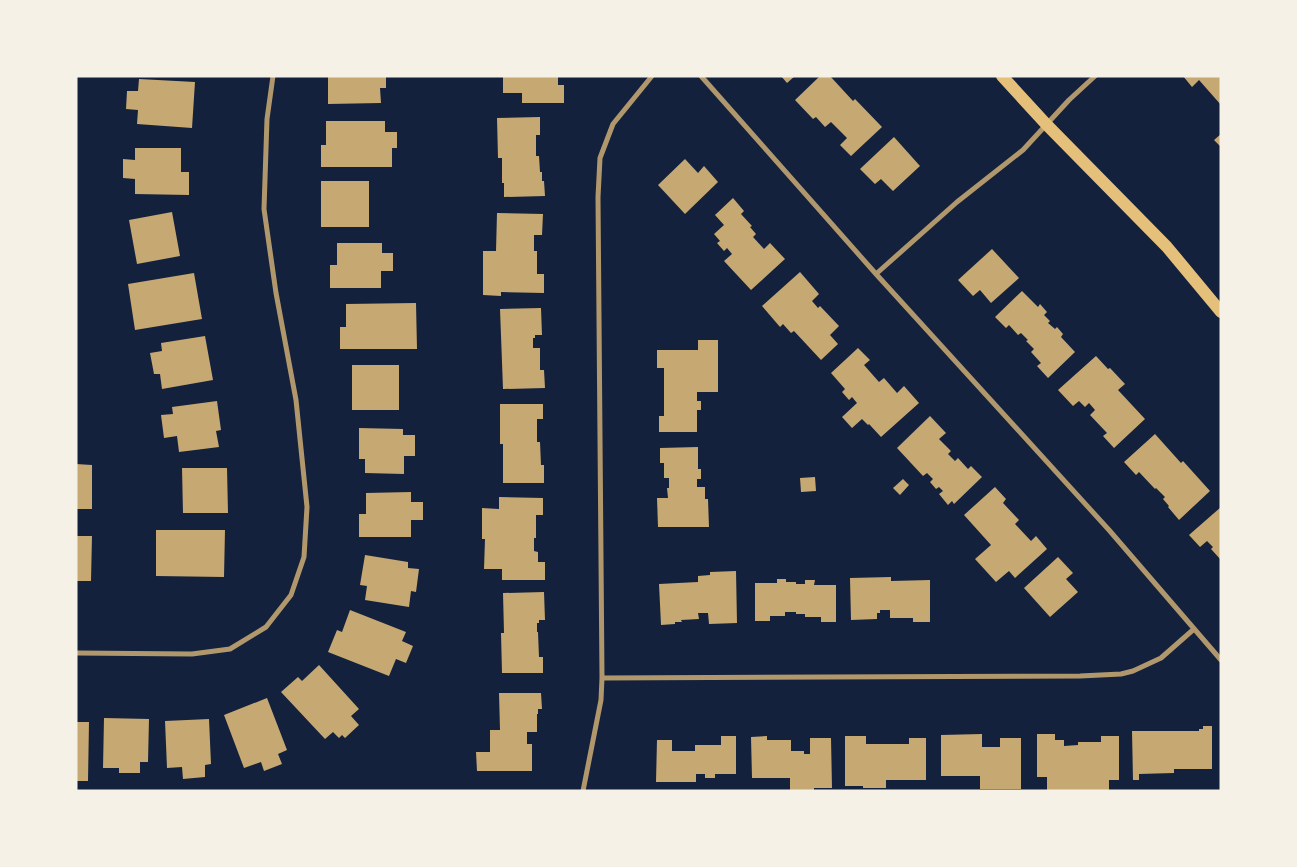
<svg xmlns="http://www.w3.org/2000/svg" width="1297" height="867" font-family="'Source Sans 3',sans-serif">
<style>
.building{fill:#c6a872}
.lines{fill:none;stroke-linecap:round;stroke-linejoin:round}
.minor{stroke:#b1986c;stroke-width:5}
.primary{stroke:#e5c07b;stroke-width:12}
</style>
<rect width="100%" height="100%" fill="#14213d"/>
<!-- building -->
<path class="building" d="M328,76H386V88H380L381,103L328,104Z
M503,76H558V85H564V103H522V93H503Z
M781,76H795L787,83Z
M820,76H830L853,101L855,99L882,127L851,156L840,145L847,138L831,122L825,127L816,117L813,119L795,100Z
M1183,76H1221V105L1199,80L1192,87Z
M139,79L195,82L192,128L137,124L138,110L126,109L127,91H138Z
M540,117V135H536V156H539L540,172H542V181H544L545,196L504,197V183H502V158H498L497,118Z
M326,121H385V132H397V148H392V167H321V145H326Z
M1221,134V147L1214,140Z
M894,137L920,166L893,191L881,179L875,184L860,169Z
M135,148H181V172H189V195L135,194V179L123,178V159L135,160Z
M685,159L698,173L704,166L718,182L685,214L658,185Z
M321,181H369V227H321Z
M733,198L744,211L741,214L752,226L750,227L756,234L753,237L764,249L770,243L785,259L751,290L724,261L732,254L727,248L724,251L717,243L720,241L714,234L724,225L715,215Z
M172,212L180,256L137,264L129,220Z
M497,213L543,214L542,235H534V251H537V274H544V293L501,292V296L483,295V251H496Z
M337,243H382V253H393V271H381V288H330V265H337Z
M992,249L1019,278L991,303L980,290L973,296L958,280Z
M800,272L819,294L812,301L818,308L820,306L839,326L830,335L838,344L821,360L794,331L791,333L783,324L780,327L762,306Z
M194,273L202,319L135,330L128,284Z
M1022,291L1038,307L1040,304L1047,312L1044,315L1050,321L1048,323L1055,329L1057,327L1063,334L1061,337L1075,352L1048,378L1037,366L1041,363L1031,352L1034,349L1026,341L1028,340L1021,333L1018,335L1009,325L1006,328L995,317Z
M416,303L417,349H340V327H346V304Z
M541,308L542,335H535V338H533V348H540V370H544L545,388L503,389L500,309Z
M205,336L213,380L162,389L160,374H154L150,353L162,351L161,343Z
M698,340H718V392H697V401H701V410H697V432H659V416H664V368H657V350H698Z
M858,348L870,360L864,365L879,382L884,378L897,393L904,386L919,403L881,437L869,424L868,425L862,419L852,428L842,417L857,403L852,397L849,400L842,392L845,389L831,373Z
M1096,356L1108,369L1110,368L1125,384L1118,390L1145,419L1114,448L1103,436L1107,433L1090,415L1095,410L1089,403L1085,407L1079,401L1073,406L1058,390Z
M352,365H399V410H352Z
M217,401L221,430L216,431L219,447L179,452L177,436L164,438L161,415L173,414L172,407Z
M500,404H543V419H537V442H540L541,465H544V483H503V444H500Z
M930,416L946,433L939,439L951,451L948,454L955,461L958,458L968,469L971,466L982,477L954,504L952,501L948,505L939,494L943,491L939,487L936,489L930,482L933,479L927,473L923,476L897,448Z
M359,428L403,429V435H415V456H404V474L365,473V459H359Z
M1155,434L1181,463L1183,461L1210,491L1179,520L1168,507L1169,506L1163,499L1165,497L1156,488L1155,489L1139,472L1136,475L1124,462Z
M698,447V469H701V479H697V487H705V499H708L709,527H658L657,498H668L667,488H669V478H664V463H660V448Z
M76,464L92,465V509H76Z
M182,468H227L228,513H183Z
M815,477L816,491L801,492L800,478Z
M903,479L909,485L900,495L893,488Z
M995,487L1006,499L1003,503L1019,520L1015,524L1031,541L1036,536L1047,549L1015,578L1009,571L996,582L975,559L991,545L964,515Z
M411,492V502H423V520H411V537H359V514H366V493Z
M499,497L543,498V515H536V538H534V551L538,552V562H545V580H502V569H484L485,539H482V508L499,509Z
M1221,507V560L1211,549L1213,547L1207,541L1200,547L1189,535Z
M156,530H225L224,577L156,576Z
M76,536H92L91,581H76Z
M365,555L408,562V568L419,569L416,592L411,591L409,607L365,600L367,586L360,585Z
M1058,557L1073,573L1066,579L1078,592L1050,617L1024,588Z
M736,571L737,623L709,624L708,613H698L699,619L681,620L682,622H675V624L661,625L659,584L698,582V576L710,575V572Z
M891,577V581L930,580V622H913V618H890V610H880V613H877V619L851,620L850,578Z
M777,579H786V582H796V584H805V580H815L814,585H836V622H821V617H805V614H796V612H785V616H770V621H755V583H777Z
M544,592L545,620H539V623H537V632H538L539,657H543V673H502L501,633H504L503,593Z
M350,610L406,632L402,641L413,646L406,663L396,659L389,676L328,652L337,630L342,632Z
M319,665L359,709L351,716L359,725L345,738L342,735L339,738L333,732L325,739L281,692L298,677L302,681Z
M499,693H541L542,709H538V714H537V732H527V744H532V771H477L476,752H490V730H500Z
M267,698L287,750L278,754L282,764L264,771L261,762L244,768L224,715Z
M104,718L149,719L148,762H140V773H119V768H103Z
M209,719L211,764L205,765V777L183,779L182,767L167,768L165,721Z
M76,722H89L88,781H76Z
M1203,726H1212V769H1174V773L1139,774V780H1133L1132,731H1199V729H1203Z
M982,734V747H1000V738H1021V789H980V776H941V735Z
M1037,734H1055V740H1064V746L1078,745V742H1101V736H1119V780H1109V791H1047V777H1037Z
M721,736H736V774H715V778H705V774H696V782H656L657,740H672V751H695V745H721Z
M767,736V740H791V751H804V754H810V738H831L832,788H814V791H790V778H752L751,737Z
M845,736H866V744H909V738H926V780H886V788H863V786H845Z"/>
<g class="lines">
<!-- minor -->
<path class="minor" d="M701,76L876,274L1109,530L1221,660
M876,274L957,202L1023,150L1069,100L1095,76
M76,653L192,654L230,649L266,627L291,595L304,557L307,507L296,400L276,293L264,209L267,119L273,76
M602,678L1080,676L1121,674L1133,671L1161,658L1194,629
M583,791L601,700L602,678L598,197L600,158L613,124L652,76"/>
<!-- primary -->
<path class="primary" d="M1002,76L1046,124L1167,247L1221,312"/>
</g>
<!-- border -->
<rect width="1297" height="867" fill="none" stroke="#f6f1e7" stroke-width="155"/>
</svg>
